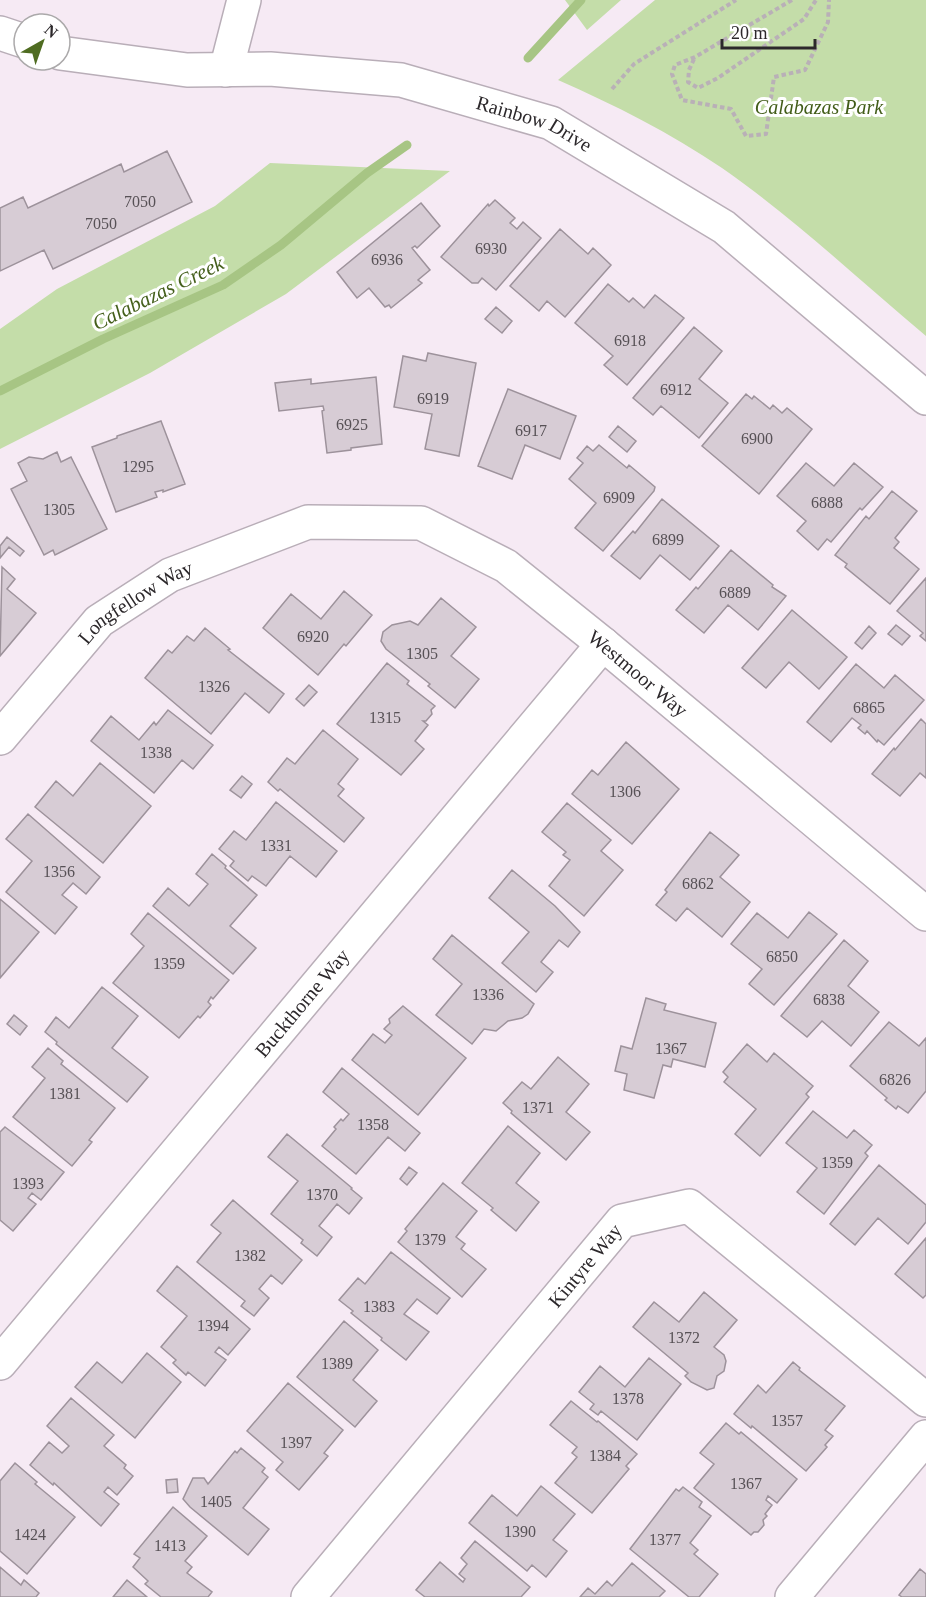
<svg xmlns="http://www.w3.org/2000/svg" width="926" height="1597" font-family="Georgia,serif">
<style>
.green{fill:#c4dda9}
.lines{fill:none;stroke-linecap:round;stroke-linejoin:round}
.stream{stroke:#a7c584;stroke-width:9}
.building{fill:#d7ccd5;stroke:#9d929b;stroke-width:1.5}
.minor-casing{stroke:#b9aeb8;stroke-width:36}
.path{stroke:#b9b0b7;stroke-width:4;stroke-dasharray:4.5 3;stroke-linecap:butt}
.minor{stroke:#fff;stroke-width:33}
.labels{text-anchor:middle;stroke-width:6;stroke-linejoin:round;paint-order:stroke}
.number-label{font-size:16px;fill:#575156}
.park-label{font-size:20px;font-style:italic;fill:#425d19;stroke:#fff}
.street-label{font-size:20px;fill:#2c282b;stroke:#fff}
.water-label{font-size:21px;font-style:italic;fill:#445f1b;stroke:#fff}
</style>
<rect width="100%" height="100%" fill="#f6eaf4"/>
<!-- green -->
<path class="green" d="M565,0H621L587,30Z
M655,0H926V336C859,280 794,218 722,168C670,133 615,105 558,80Z
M270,163L450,171L286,294L150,373L0,449V329L57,289L215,206Z"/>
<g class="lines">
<!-- stream -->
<path class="stream" d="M528,58L581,0
M0,391L103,339L223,285L281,245L367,173L407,145"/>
</g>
<!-- building -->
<path class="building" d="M167,151L192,202L53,269L44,250L0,271V208L23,197L28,208L121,164L124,172Z
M495,200L515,218L510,223L517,229L523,222L541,238L496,290L482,278L478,283H472L441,257L488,204L489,206Z
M421,203L440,226L417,248L415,246L412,248L430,270L418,280L422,283L391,308L389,305L385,307L369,288L357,298L337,272Z
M560,229L588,254L593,248L611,265L565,317L547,301L539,311L510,286Z
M608,284L629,302L633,298L644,308L655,295L684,318L627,385L604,365L613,356L575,323Z
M496,307L512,321L502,333L485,319Z
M694,327L722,351L699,379L728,403L699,438L661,406L653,415L633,398Z
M428,353L476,363L459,456L425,449L432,414L394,407L403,356L426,361Z
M376,377L382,444L351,448V450L327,453L322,411L324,410L323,406L279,411L275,383L311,379V384Z
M508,389L576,416L560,459L525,445L512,479L478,466Z
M746,394L752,399L754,396L770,409L773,405L782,413L787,408L812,429L759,494L702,446Z
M161,421L185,484L163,492V490L155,492L157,497L116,512L92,447L117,438V436Z
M618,426L636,441L627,452L609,437Z
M599,445L627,468L629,465L655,487L654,491L603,551L575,528L596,503L569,479L583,463L577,458L587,446L593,451Z
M57,452L61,462L71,457L107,529L55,555L53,550L44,555L11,489L27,481L18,463L29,457L43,459Z
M806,463L834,486L854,463L883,487L862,510L860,508L831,542L827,539L818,550L797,531L806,521L777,496Z
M892,491L917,511L895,538L899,542L894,548L919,569L890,604L845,567L847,564L835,555L866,516L869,519Z
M662,499L719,546L690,580L660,555L640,579L611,556L633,531L635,533Z
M7,537L24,551L20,556L9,547L0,558V546Z
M731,550L773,585L772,587L786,596L758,630L728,605L704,633L676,610L696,587L698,589Z
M2,567L15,579L7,589L36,613L0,656Z
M926,578V641L920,636L923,633L897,611Z
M344,591L372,615L346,646L344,644L318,675L263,628L291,594L321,619Z
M441,598L476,627L451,656L479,679L455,708L428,686L430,684L386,649L381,641L383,632L392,625L410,621L418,625Z
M792,610L847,657L819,689L789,662L766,688L742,668Z
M896,625L910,636L902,645L888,634Z
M869,626L876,633L862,649L855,643Z
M205,628L230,649L228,650L284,694L269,713L245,693L211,734L145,678L168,650L172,653L187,636L194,641Z
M387,663L409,681L407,684L435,706L431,710L432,714L426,721H423L428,725L415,741L424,749L401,775L337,724Z
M856,664L884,688L895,675L924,700L884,745L878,740L877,742L867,731L865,734L858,728L861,725L852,718L831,742L807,722Z
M309,685L317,692L304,706L296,699Z
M168,710L213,745L193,769L182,760L154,793L91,741L111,716L139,740L154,722L156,725Z
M921,719L926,724V778L920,773L900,796L872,774L894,748L895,750Z
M323,730L358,759L338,784L344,789L338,796L364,818L344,842L280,789L278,791L268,782L287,758L295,764Z
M626,742L679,789L632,844L572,794L592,770L598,775Z
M100,763L151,806L103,863L35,807L56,781L73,796Z
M242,776L252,784L241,798L230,790Z
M276,802L337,851L316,877L290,856L266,886L252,876L248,881L230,866L234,861L219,849L234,831L246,840Z
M567,803L611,840L601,851L623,870L584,916L549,886L570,860L563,855L566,852L542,832Z
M28,814L100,877L86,894L73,883L62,895L77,907L55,934L6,892L32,861L6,839Z
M710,832L739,855L720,877L750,902L722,937L687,908L676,921L656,905L667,892L665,890Z
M212,854L226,866L225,868L257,895L230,926L256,948L233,974L153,906L168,888L189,906L208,884L196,874Z
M512,870L555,906L580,932L568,947L559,940L541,962L553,972L536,992L502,963L529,932L489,898Z
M0,899L39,932L0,978Z
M809,912L837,934L774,1005L749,984L762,969L731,944L757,913L788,938Z
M148,913L229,980L213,999L211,997L208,1002L211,1005L200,1018L198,1016L179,1038L113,983L144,946L131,934Z
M452,935L534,1004L528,1014L522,1018L508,1021L496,1031L484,1029L472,1044L436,1015L462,984L433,959Z
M844,940L868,961L848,986L879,1012L851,1046L822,1021L807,1037L781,1016Z
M102,987L138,1016L112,1048L148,1077L127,1102L56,1044L57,1042L45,1032L56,1017L69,1028Z
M646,998L666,1004L664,1010L716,1023L705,1067L673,1059L671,1067L663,1065L654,1098L624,1090L627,1074L615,1071L621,1046L632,1049Z
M403,1006L466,1058L418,1115L352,1060L373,1034L385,1043L392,1035L384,1029L390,1023L389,1019Z
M14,1015L27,1026L20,1035L7,1024Z
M889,1022L919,1046L926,1038V1091L908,1113L898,1106L896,1109L885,1100L887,1098L850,1066Z
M747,1044L767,1062L774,1053L813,1086L806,1094L809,1097L760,1156L735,1134L756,1109L724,1082L728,1077L723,1072Z
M48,1048L63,1061L61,1064L115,1108L89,1140L92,1142L72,1166L13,1117L45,1078L32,1067Z
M558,1057L589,1084L566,1112L590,1132L566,1160L511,1113L512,1111L503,1103L522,1082L531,1089Z
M342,1068L420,1133L405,1151L388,1137L356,1174L322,1146L336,1129L334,1127L341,1119L343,1121L349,1114L323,1092Z
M813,1111L847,1138L854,1130L872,1145L865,1153L868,1156L824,1214L797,1192L817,1168L786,1143Z
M508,1126L540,1153L516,1183L539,1202L516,1231L491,1210L493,1208L462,1183Z
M5,1127L64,1172L41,1200L32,1193L28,1198L36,1204L13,1231L0,1220V1132Z
M287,1134L352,1188L351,1189L362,1198L349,1214L337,1204L319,1226L332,1237L317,1256L301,1243L303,1240L271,1214L298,1181L268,1157Z
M879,1165L926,1205V1222L908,1244L878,1218L855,1245L830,1224Z
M409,1167L417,1173L407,1185L400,1179Z
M443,1183L477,1211L456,1237L465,1244L461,1249L486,1269L462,1297L398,1242L407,1231L405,1229Z
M233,1200L302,1260L282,1284L271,1275L259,1289L269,1298L254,1316L241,1306L245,1301L197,1262L221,1233L211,1225Z
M926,1238V1295L923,1298L895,1274Z
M391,1252L450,1298L437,1314L417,1299L404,1314L429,1332L406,1360L381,1340L382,1338L351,1313L353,1311L339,1300L358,1278L365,1284Z
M177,1266L250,1329L228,1355L219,1347L215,1352L226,1360L205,1386L188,1372L186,1375L173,1363L176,1360L161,1347L187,1316L157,1291Z
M704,1292L737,1320L714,1347L724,1355L726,1361L724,1371L717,1376L714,1388L707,1390L691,1382L685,1376L688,1373L633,1327L654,1302L679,1322Z
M344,1321L378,1350L353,1380L377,1401L355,1427L297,1377Z
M147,1353L181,1382L135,1438L75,1387L97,1362L122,1383Z
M649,1358L681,1384L637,1440L601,1411L598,1415L590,1409L594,1404L579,1392L600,1366L625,1387Z
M793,1362L800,1368L799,1370L845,1406L825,1430L833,1436L825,1445L827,1447L806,1471L752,1426L751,1428L734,1414L758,1385L766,1393Z
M288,1383L343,1430L324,1453L328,1456L299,1490L276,1470L283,1462L247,1431Z
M71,1398L114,1435L104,1446L126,1465L124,1468L133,1476L117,1495L108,1487L104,1492L119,1504L101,1526L54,1483L53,1485L30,1465L49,1442L62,1453L69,1446L47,1426Z
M571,1401L597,1422L598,1421L637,1454L626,1466L629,1469L592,1513L555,1483L577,1457L572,1453L577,1447L550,1425Z
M726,1423L739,1434L741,1432L797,1479L777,1503L768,1496L766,1500L772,1505L765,1514L767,1516L763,1520L764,1525L758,1532H754L751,1535L694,1488L714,1464L700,1453Z
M241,1448L265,1468L262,1472L268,1477L243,1508L269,1529L248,1555L190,1507L183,1499L193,1478H204L208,1484L235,1451L237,1453Z
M15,1463L37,1482L35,1484L75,1517L27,1574L0,1551V1481Z
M177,1479L178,1492L167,1493L166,1480Z
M541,1486L575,1514L553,1540L567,1551L546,1577L532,1565L527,1571L469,1523L492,1495L517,1516Z
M683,1487L702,1502L699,1507L711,1516L690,1543L698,1550L694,1554L718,1574L699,1597H689L630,1549L676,1489L679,1491Z
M173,1507L207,1536L185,1561L192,1567L187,1573L212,1592L208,1597H161L145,1584L148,1581L133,1567L140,1558L134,1554Z
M475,1541L530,1587L521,1597H425L416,1590L440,1562L463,1582L465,1579L459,1574L467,1564L461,1558Z
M632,1563L665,1591L659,1597H580L588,1588L595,1594L607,1581L612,1586Z
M0,1567L21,1585L24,1580L39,1593L36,1597H0Z
M920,1569L926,1574V1597H902L899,1595Z
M127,1580L147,1597H113Z"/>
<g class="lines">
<!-- minor casing -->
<g class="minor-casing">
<g id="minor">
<path d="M0,33L24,41"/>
<path id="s1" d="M60,53L187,70L270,69L401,80L551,123L724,227L926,398"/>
<path d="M226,70L244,0"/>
<path id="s2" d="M0,738L99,621L170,575L308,522L421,523L506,566L603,644L926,914"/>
<path id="s3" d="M0,1363L603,644"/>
<path id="s4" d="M308,1597L622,1221L689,1206L926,1400"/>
<path d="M792,1597L926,1437"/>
</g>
</g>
<!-- path -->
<path class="path" d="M792,0L695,57L675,65L672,74L682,100L731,109L746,136L766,134L774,77L805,70L828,22L829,0
M694,59L689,70L688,82L698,88L718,78L804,19L816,0
M612,89L634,64L736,0"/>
<!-- minor -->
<use href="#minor" class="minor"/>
</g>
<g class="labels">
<!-- number labels -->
<g class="number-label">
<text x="140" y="207">7050</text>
<text x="101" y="229">7050</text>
<text x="491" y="254">6930</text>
<text x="387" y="265">6936</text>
<text x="630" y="346">6918</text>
<text x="676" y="395">6912</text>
<text x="433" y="404">6919</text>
<text x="352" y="430">6925</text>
<text x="531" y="436">6917</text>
<text x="757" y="444">6900</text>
<text x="138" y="472">1295</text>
<text x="619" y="503">6909</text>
<text x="827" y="508">6888</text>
<text x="59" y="515">1305</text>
<text x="668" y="545">6899</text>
<text x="735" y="598">6889</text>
<text x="313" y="642">6920</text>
<text x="422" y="659">1305</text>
<text x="214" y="692">1326</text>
<text x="869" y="713">6865</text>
<text x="385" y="723">1315</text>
<text x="156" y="758">1338</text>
<text x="625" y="797">1306</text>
<text x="276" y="851">1331</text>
<text x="59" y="877">1356</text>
<text x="698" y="889">6862</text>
<text x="782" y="962">6850</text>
<text x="169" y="969">1359</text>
<text x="488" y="1000">1336</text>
<text x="829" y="1005">6838</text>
<text x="671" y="1054">1367</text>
<text x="895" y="1085">6826</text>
<text x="65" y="1099">1381</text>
<text x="538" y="1113">1371</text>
<text x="373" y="1130">1358</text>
<text x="837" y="1168">1359</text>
<text x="28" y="1189">1393</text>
<text x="322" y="1200">1370</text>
<text x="430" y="1245">1379</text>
<text x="250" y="1261">1382</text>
<text x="379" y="1312">1383</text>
<text x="213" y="1331">1394</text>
<text x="684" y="1343">1372</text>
<text x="337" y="1369">1389</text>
<text x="628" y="1404">1378</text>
<text x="787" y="1426">1357</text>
<text x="296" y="1448">1397</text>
<text x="605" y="1461">1384</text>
<text x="746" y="1489">1367</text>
<text x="216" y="1507">1405</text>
<text x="520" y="1537">1390</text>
<text x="30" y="1540">1424</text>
<text x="665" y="1545">1377</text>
<text x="170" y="1551">1413</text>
</g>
<!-- park labels -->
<g class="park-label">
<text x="819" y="114">Calabazas Park</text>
</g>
<!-- street labels -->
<g class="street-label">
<text dy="7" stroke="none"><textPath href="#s1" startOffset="483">Rainbow Drive</textPath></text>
<text dy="7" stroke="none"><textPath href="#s2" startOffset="194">Longfellow Way</textPath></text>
<text dy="7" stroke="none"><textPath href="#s2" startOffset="764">Westmoor Way</textPath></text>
<text dy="7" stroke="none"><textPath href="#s3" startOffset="470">Buckthorne Way</textPath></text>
<text dy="7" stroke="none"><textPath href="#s4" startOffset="432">Kintyre Way</textPath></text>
</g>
<!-- water labels -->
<g class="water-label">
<text transform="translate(158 293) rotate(-26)" y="7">Calabazas Creek</text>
</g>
</g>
<!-- north arrow -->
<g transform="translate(42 42) rotate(40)"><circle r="28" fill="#ffffff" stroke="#aba9aa" stroke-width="1.5"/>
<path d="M0-4.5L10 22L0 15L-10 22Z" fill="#4f6c21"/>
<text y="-9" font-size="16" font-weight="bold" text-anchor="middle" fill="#2c282b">N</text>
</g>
<!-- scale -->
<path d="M722 39v9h93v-9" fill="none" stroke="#2c282b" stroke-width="3"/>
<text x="731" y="39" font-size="18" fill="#2c282b" stroke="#ffffff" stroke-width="4.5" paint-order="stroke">20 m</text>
</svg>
